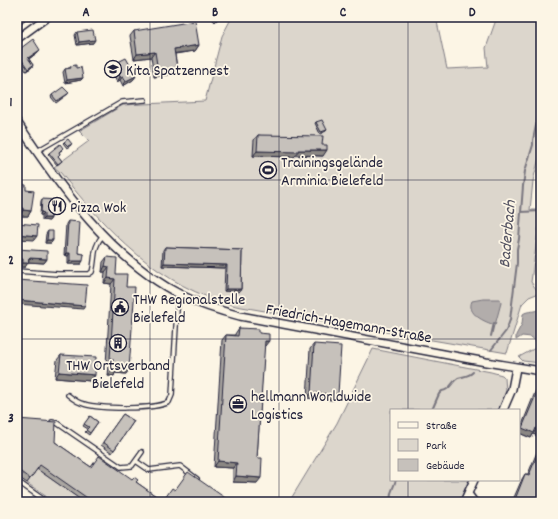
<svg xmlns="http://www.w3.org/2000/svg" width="558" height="519" font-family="Dekko,sans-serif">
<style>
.green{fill:#dcd6cc;stroke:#7f7c84}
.water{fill:#b2adab;stroke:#78757e}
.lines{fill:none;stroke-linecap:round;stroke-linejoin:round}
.stream{stroke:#78757e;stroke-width:2}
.lane-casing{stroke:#22223b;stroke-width:6}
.street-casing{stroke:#22223b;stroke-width:10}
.lane{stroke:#fcf5e5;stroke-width:3.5}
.street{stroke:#fcf5e5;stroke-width:7}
.rail{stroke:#22223b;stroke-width:2}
.wall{fill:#aaa6a1;stroke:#22223b}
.shaded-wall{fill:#8b8783;stroke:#22223b}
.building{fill:#c6c1bb;stroke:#22223b}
.grid{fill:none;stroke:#22223b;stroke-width:1;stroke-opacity:0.55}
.labels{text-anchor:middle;stroke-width:3.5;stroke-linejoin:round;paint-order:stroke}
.poi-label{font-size:16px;fill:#22223b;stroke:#fcf5e5;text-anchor:start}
.street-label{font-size:16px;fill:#22223b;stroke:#fcf5e5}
.water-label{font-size:17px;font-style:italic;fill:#545362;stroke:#fcf5e5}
.neatline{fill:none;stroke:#22223b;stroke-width:1.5}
.grid-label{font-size:13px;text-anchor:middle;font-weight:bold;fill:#22223b}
</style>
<rect width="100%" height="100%" fill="#fcf5e5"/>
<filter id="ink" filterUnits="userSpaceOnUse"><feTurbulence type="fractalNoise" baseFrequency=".025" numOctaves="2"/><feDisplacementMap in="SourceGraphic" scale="8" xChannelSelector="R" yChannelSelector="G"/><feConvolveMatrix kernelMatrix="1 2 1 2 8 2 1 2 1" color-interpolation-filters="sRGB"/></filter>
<g filter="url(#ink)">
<!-- green -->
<path class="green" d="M232,17H436L447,69L488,67L486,48L497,17H541V150L533,181L530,210H541L531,282L539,293L529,297L522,304L507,353L236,306C159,287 108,232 60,172L54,167L89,141L79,131L123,105L205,101L222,36Z
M541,345V363L523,361L519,357Z
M373,349L491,372L502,375L505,378L506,391L498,410H391V480H469L459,502H289L337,423Z
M37,469L84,502H54L27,483Z"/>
<!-- water -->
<path class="water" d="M483,299H500L501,303L495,325C485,322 466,314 472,301Z
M541,308C541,312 539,317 540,321C541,327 543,334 540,340L536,341L531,337L522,336L516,340V335L522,324L523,314C528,310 535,313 541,308Z"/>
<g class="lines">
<!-- stream -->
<path class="stream" d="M539,114L541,109
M521,212L541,211
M491,336L494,323
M491,350L506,331L510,320L517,263V249L519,239L523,186L525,171L533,145V140L538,116
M432,410L439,394L442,391C451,390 451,382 458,378C463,376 468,377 473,372
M390,502L391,493L396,480"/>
<!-- lane casing -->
<g class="lane-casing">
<path id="lane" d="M37,151L122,102L145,100
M17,271L58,274H89L92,272C96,258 92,248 103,235
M68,395C73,399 78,403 84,404C101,409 154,410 169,402L172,395L177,310L178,303L182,296
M52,422L57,423L121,467L132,466L142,452
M136,461L149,470L180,466L197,479
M17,481L47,502"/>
</g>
<!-- street casing -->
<g class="street-casing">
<path id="street" d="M17,39L47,17
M17,122C59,186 112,261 183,296C201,305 221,311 240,316L486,362L541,371
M503,410L512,389L516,368
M468,494L474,502
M464,502L474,480"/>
</g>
<!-- lane -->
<use href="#lane" class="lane"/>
<!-- street -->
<use href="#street" class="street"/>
<!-- rail -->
<path class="rail" d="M17,499L21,502"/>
</g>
<!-- wall -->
<path class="wall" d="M210,17H220L215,22Z
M134,31L199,45L195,51L175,54L177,68L173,74L154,77L151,57L134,59L130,36Z
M77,32L93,43L77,45L75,35Z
M40,50L38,52L29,59L33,65L31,68L26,71L17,59V51Z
M116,63L136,76L133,80L123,86L120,80L117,82L114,75L116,72L113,68Z
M70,66L76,68L83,78L81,80L65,83L63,72L65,69H68Z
M68,94L56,103L51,97L52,95Z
M316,122L327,130L326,131L320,134L315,123Z
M258,135L322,145L323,156L296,155L294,157L253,156L254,140Z
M64,142L71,145L67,148L63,143Z
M62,150L59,152L60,154L58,156L62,161L57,165L48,154L49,153Z
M17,184L26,190L31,211L28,216H20V214L17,213Z
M42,199L64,205L62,208L56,212L52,207L51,218L49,221L42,220V215H40L41,201Z
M68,221L78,253L81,264H68V256L64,255L66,224Z
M48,231L53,240L51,243H45L46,234Z
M165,247L242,250L241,289L239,292L224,291L225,268L162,266L163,250Z
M17,249L47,259L44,263L28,262L25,267H20V263H18Z
M107,257L116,274L126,287L129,369L126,374L115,373L114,376H108L109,364H106L111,284L104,283L105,272H102L103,262Z
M239,328L259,333L265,346H264L257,458V483L233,482V468L214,467L222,340L226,335H235V334Z
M314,344L338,394L334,400L307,398L310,349Z
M61,355L95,375L91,381L55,378L57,360Z
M540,385H541V437L533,434L531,438L519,433V432L536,390Z
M123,414L134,421L112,453L101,445Z
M90,416L98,422L89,435L85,432L88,429L83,426Z
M17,419L55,442L91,467L136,482L163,501L175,490L231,502H84L37,469L27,483L17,476Z
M541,442V502H512L522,479L525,474H528Z"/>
<!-- shaded-wall -->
<path class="shaded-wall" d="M95,40L93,43L77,45L79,42Z
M199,45L195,51L170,54L174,49Z
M40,50L38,52L26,61L28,58Z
M155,52L151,57L134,59L137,54Z
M33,65L31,68L26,71L28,69Z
M177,68L173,74L154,77L158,71Z
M123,76L120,80L117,82L120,77Z
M136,76L133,80L123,86L126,81Z
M83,78L81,80L65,83L67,80Z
M298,150H327L323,156L296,155L294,157L253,156L257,151Z
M17,208H23L20,214L17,213Z
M23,210L31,211L28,216H20Z
M41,212L44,213L42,215H40Z
M44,218H51L49,221L42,220Z
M17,234L37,236L34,240L17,239Z
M47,240H53L51,243H45Z
M66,253H70L68,256L64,255Z
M17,257H21L18,262H17Z
M29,258L47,259L44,263L26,262Z
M21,259H23L20,263H18Z
M70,261H83L81,264H68Z
M23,263H28L25,267H20Z
M164,263L227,265L225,268L162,266Z
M105,266L109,267L105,272H102Z
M108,278L115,279L111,284L104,283Z
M226,289H241L239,292L224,291Z
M17,300L85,306L83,309L17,304Z
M265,341H269L265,346H261Z
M110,359H113L109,364H106Z
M118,368L129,369L126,374L115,373L114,376H108L112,370Z
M59,372L95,375L91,381L55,378Z
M311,393L338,394L334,400L307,398Z
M522,428H536L541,430V437L533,434L531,438L519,433Z
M218,461L237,463L233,468L214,467Z
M236,476L261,478L257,483L233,482Z"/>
<!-- building -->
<path class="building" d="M17,17H28L24,20L25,21L17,27Z
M195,21L199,45L174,49L177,68L158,71L155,52L137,54L134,31Z
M93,30L95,40L79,42L77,32Z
M33,39L40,50L28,58L33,65L28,69L17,53V51Z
M126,58L136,76L126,81L123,76L120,77L117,70L119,69L116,63Z
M76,65V68L81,67L83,78L67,80L65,69L71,68L70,66Z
M63,87L69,93L57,101L52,95Z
M322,120L327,130L321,132L316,122Z
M258,135L323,136L322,145H327V150H298V152L257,151Z
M68,139L72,144L68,146L64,142Z
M60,144L63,148L59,152L60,154L58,156L62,161L58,164L49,153Z
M17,152L21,158L17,160Z
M17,184L26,185V190L34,191L31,211L23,210V208H17Z
M42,199L57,200L58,199L64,205L58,210L52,202L51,218H44V213L41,212Z
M68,221L80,222L78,253L84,254L83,261H70V253H66Z
M17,223L38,225L37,236L17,234Z
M48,231H53V240H47Z
M165,247L242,250L241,289H226L227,265L164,263Z
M17,249L47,251V259L29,258L28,263H23V259H21V257H17Z
M107,257L117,258L116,274H127L126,287H135L129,369L118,368L117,371L112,370L113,359H110L115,279L108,278L109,267L105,266Z
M17,280L87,285L85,306L17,300Z
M239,328L259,329V333L269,334V341H265L257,458H262L261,478L236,476L237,463L218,461L226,335L238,336Z
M314,344L341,346L338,394L311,393Z
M61,355L96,357L95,375L59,372Z
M540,385H541V430L536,428L534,433L522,428Z
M123,414L134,421L114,450L103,442Z
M90,416L98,422L90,433L86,430L89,427L84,424Z
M17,419L56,422L55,442L91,467L99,456L132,479L134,477L138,480L136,482L163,501L172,488L175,490L188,472L231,502H93L40,465L30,479L17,469Z
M541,446V502H514L525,474L529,475Z"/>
</g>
<!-- grid -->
<path class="grid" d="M150,17V502M279,17V502M408,17V410M17,180H541M17,339H541M408,480V502"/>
<!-- icons -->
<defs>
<g id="school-ring" transform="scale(0.9)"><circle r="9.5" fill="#fcf5e5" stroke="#22223b" stroke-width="1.5"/><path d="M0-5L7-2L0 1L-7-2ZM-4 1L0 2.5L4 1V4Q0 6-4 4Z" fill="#22223b"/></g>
<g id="stadium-ring" transform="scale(0.9)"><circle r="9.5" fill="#fcf5e5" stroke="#22223b" stroke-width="1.5"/><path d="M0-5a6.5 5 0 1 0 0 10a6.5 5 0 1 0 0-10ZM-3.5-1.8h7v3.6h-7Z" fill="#22223b"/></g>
<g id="restaurant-ring" transform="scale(0.9)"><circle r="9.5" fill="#fcf5e5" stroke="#22223b" stroke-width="1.5"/><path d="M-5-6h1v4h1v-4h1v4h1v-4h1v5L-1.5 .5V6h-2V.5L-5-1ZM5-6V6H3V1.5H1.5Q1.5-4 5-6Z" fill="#22223b"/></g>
<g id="civic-ring" transform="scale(0.9)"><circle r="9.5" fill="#fcf5e5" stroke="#22223b" stroke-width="1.5"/><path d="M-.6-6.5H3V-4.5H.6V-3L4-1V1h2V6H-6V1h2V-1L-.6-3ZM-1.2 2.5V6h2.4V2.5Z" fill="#22223b"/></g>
<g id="building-ring" transform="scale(0.9)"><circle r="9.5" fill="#fcf5e5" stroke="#22223b" stroke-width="1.5"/><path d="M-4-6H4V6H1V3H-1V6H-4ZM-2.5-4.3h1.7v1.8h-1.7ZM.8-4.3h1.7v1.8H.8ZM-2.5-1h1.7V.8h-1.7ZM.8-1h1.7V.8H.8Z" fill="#22223b"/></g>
<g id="office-ring" transform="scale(0.9)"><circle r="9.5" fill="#fcf5e5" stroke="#22223b" stroke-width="1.5"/><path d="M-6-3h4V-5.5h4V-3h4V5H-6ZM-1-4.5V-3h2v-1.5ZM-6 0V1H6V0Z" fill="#22223b"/></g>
</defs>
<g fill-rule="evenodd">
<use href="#school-ring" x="113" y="69"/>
<use href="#stadium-ring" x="268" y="170"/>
<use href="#restaurant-ring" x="57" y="206"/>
<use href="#civic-ring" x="120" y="307"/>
<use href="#building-ring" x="118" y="343"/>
<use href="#office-ring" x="238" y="404"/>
</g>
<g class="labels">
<!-- poi labels -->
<g class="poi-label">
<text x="126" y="75">Kita Spatzennest</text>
<text x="281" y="167">Trainingsgelände<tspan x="281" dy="18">Arminia Bielefeld</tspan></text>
<text x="70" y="212">Pizza Wok</text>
<text x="133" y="304">THW Regionalstelle<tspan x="133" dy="18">Bielefeld</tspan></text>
<text x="118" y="370" text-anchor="middle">THW Ortsverband<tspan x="118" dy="18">Bielefeld</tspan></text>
<text x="251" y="401">hellmann Worldwide<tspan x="251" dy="18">Logistics</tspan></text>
</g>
<!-- street labels -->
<g class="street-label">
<text transform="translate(349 322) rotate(10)" y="6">Friedrich-Hagemann-Straße</text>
</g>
<!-- water labels -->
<g class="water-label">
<text transform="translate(506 234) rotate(-85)" y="6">Baderbach</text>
</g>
</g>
<!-- margin -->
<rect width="558" height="519" fill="none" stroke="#fcf5e5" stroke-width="44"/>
<!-- legend -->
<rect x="390" y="409" width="130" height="72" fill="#fcf5e5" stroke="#a5a1a1"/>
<rect x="398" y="422" width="20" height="6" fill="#fcf5e5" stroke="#a5a1a1"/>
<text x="426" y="429" font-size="12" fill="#22223b">Straße</text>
<rect x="398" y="439" width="20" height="12" fill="#dcd6cc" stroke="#a5a1a1"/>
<text x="426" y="449" font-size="12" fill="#22223b">Park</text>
<rect x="398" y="459" width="20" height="12" fill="#c6c1bb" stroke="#a5a1a1"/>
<text x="426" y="469" font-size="12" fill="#22223b">Gebäude</text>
<rect x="22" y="22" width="514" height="475" class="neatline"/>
<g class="grid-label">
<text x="86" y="16">A</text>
<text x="215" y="16">B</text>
<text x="343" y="16">C</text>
<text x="472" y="16">D</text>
<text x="11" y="106">1</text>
<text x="11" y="264">2</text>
<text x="11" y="422">3</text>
</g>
</svg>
